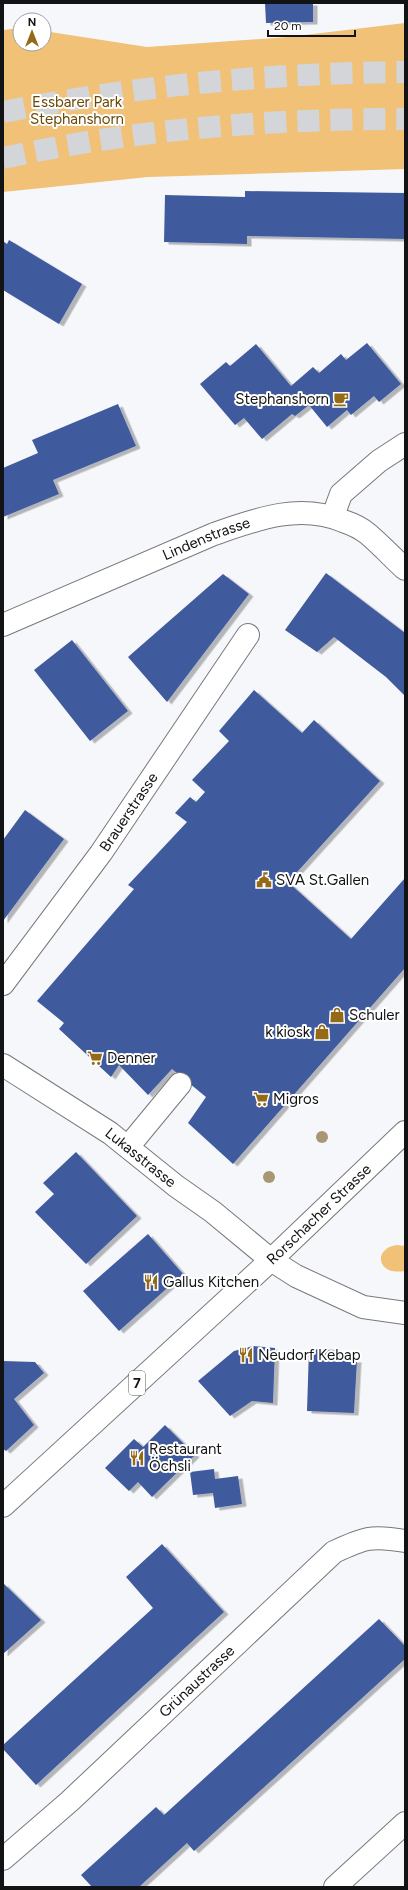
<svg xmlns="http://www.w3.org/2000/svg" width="408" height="1890" font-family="Figtree,sans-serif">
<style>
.green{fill:#f0c176}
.building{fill:#405a9e;filter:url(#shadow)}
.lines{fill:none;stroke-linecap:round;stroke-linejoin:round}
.highway-tunnel{stroke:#d3d5d8;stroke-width:22;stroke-dasharray:22 11;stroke-linecap:butt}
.minor-casing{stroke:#77797c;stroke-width:24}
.major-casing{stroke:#77797c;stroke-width:24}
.minor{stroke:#fff;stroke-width:22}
.major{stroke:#fff;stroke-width:22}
.tree{fill:#a99774}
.labels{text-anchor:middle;stroke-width:4;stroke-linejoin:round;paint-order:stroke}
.shield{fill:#fff;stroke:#595a5a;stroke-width:1}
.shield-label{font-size:14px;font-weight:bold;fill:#121314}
.park-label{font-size:15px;fill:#6a4905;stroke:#fff}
.poi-label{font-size:15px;fill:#121314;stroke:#fff;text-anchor:start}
.street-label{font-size:15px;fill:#121314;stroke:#fff}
</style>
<defs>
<filter id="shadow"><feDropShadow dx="4.5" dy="2.5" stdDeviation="0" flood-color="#0004"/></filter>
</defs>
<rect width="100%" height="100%" fill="#f5f7fb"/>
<!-- green -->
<path class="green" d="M405,23V169L148,177L3,192V30L20,28V44H44V31L147,47L288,37Z
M397,1245L405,1246V1271C376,1276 373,1248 397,1245Z"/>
<!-- building -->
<path class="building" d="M265,3H313V22L266,23Z
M245,191L405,193V239L247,236V244L164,242L165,195L245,197Z
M9,240L82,284L59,324L3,290V241L7,244Z
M367,343L401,384L379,402L374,396L351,415L347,410L327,427L309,405L295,416L292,414L262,439L244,418L235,425L200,384L226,362L230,366L256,344L291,386L313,367L319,373L341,354L346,360Z
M118,404L136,446L53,480L59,494L3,517V468L38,453L32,440Z
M326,573L405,633V696L386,677L334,637L317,652L285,630Z
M223,574L249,594L167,702L128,657Z
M72,640L128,711L90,741L34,670Z
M254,690L302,733L314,720L380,781L288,882L351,939L405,878V968L233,1164L188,1123L206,1097L172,1069L148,1095L119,1065L111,1077L59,1029L64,1023L37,1001L134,889L128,885L187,822L175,813L190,797L196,802L205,792L192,780L229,741L219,731Z
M25,810L64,839L3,921V840Z
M76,1152L137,1216L86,1264L35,1212L54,1194L43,1183Z
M148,1234L183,1274L119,1331L83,1291Z
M253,1346L275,1348L273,1403L252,1401L230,1416L198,1381L234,1351Z
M309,1349L337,1350V1360H357L354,1413L307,1411Z
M3,1361L35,1362L44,1373L14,1399L34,1425L6,1451L3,1449Z
M165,1425L195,1455L152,1497L138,1482L129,1491L105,1468L134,1439L143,1447Z
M214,1469L215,1479L238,1476L242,1504L215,1508L213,1493L193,1495L190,1472Z
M162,1544L224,1612L36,1785L3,1749V1745L153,1608L126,1577Z
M3,1583L41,1620L3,1654Z
M379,1619L405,1646V1659L194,1851L187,1843L139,1887H92L81,1875L156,1807L164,1815Z"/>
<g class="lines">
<!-- highway-tunnel -->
<path class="highway-tunnel" d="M3,112C135,86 271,73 405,72
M3,158C135,129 270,119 405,119"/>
<!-- minor casing -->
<g class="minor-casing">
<g id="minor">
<path d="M333,516L341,494L379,461L405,444"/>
<path id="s1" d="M3,625L214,534C257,519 299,503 343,521C352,524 361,528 368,534C381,545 393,558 405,569"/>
<path id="s2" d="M3,984L101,853L248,635"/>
<path d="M128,1147L180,1084"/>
<path d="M271,1260L296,1276L363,1307L405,1313"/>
<path id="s3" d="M3,1859L70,1801L334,1552C364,1538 371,1535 405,1541"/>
<path d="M335,1887L405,1823"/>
</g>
</g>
<!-- major casing -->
<g class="major-casing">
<g id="major">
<path id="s4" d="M3,1065L110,1133L176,1186L213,1212L271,1260"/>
<path id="s5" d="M3,1506L271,1260L405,1132"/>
</g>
</g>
<!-- minor -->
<use href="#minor" class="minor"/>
<!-- major -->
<use href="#major" class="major"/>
</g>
<!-- trees -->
<g class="tree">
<circle cx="322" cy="1137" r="6"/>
<circle cx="269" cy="1177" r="6"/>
</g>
<!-- icons -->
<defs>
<g id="cafe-bare" transform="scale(1.2)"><path d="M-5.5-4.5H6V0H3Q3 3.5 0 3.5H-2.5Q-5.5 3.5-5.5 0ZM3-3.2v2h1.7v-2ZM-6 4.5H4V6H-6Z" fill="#956a16" stroke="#fff" stroke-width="2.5" paint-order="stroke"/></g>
<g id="civic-bare" transform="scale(1.2)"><path d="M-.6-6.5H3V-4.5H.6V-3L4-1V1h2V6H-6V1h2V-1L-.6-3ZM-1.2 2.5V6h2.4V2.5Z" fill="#956a16" stroke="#fff" stroke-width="2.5" paint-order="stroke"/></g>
<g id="shop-bare" transform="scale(1.2)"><path d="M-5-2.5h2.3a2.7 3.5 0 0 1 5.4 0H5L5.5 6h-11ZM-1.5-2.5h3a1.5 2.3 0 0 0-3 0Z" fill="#956a16" stroke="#fff" stroke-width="2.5" paint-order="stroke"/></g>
<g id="supermarket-bare" transform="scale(1.2)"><path d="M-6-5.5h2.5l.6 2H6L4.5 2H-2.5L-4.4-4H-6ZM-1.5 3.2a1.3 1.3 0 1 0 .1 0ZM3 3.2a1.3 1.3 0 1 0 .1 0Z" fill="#956a16" stroke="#fff" stroke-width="2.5" paint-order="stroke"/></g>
<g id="restaurant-bare" transform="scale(1.2)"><path d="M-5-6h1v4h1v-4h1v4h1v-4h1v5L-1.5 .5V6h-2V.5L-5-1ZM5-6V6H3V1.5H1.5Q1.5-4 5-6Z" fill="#956a16" stroke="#fff" stroke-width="2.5" paint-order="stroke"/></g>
</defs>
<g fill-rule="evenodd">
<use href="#cafe-bare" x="341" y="399"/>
<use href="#civic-bare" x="264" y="880"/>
<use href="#shop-bare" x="337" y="1015"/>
<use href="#shop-bare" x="322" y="1032"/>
<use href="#supermarket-bare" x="95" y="1058"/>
<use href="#supermarket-bare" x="261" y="1099"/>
<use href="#restaurant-bare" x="151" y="1282"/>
<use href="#restaurant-bare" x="246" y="1355"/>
<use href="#restaurant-bare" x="137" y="1458"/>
</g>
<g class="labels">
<!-- shield labels -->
<rect class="shield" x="129" y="1371" width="16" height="24" rx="3"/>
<g class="shield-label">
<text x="137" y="1388">7</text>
</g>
<!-- park labels -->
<g class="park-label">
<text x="77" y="107">Essbarer Park<tspan x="77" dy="17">Stephanshorn</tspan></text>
</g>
<!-- poi labels -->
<g class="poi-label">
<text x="329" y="404" text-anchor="end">Stephanshorn</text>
<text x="276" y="885">SVA St.Gallen</text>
<text x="349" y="1020">Schuler</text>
<text x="310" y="1037" text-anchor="end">k kiosk</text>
<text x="107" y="1063">Denner</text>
<text x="273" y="1104">Migros</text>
<text x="163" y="1287">Gallus Kitchen</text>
<text x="258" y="1360">Neudorf Kebap</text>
<text x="149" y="1454">Restaurant<tspan x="149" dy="17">Öchsli</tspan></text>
</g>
<!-- street labels -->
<g class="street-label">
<text dy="5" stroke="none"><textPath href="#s1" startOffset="221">Lindenstrasse</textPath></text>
<text dy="5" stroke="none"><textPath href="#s2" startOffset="213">Brauerstrasse</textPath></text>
<text dy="5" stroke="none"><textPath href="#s4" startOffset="166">Lukasstrasse</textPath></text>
<text dy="5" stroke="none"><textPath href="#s5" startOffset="430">Rorschacher Strasse</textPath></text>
<text dy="5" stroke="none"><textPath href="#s3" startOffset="263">Grünaustrasse</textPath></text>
</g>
</g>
<!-- border -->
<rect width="408" height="1890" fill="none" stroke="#121314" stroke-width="8"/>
<!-- north arrow -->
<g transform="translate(32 32)"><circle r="19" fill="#ffffff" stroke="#a0a1a1"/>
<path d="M0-3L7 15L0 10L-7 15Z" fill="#956a16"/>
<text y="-6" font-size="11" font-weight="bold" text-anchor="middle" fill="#121314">N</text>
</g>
<!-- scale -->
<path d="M268 30v6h87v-6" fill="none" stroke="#121314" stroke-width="2"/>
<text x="274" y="30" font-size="12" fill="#121314" stroke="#ffffff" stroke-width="3" paint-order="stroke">20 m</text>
</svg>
